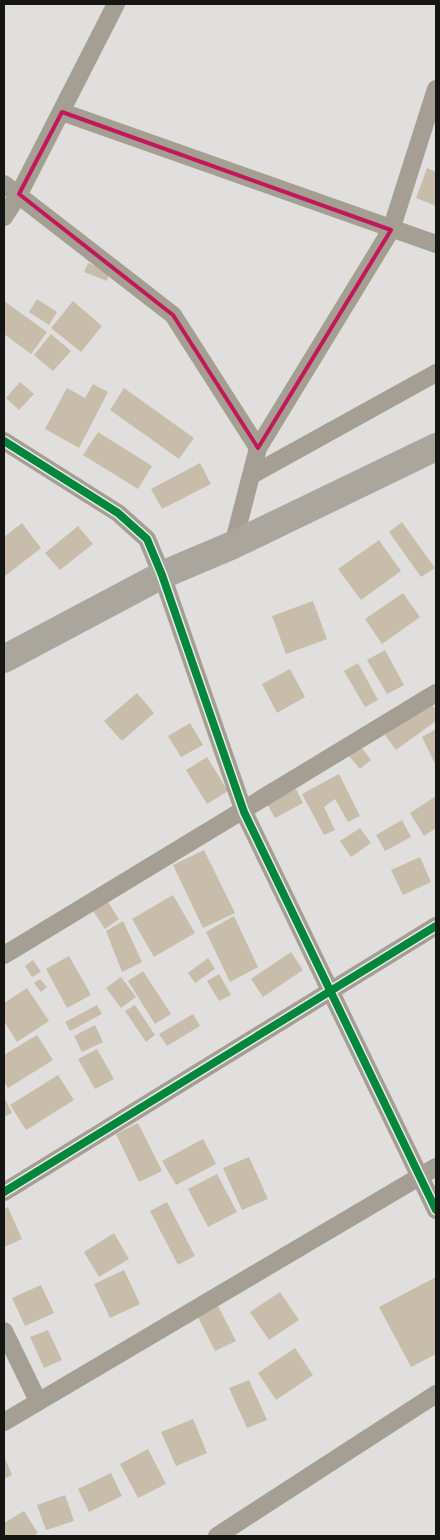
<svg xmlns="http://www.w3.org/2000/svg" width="440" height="1540" font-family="'Space Grotesk',sans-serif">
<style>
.building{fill:#c7bdaa}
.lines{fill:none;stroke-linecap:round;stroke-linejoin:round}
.street{stroke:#a49e93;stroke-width:18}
.highway{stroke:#aaa69d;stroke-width:28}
.cycleway-casing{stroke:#eeedea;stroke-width:11}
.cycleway{stroke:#00873e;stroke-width:8}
.marked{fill:none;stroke:#c2185b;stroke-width:4;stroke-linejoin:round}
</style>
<rect width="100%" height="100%" fill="#e0dfde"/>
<!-- building -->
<path class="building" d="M427,168L436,172V206L416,198Z
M88,263L110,272L107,281L84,272Z
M37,299L57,312L49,325L29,312Z
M4,301L47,332L31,354L4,334Z
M73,301L102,326L81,352L51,328Z
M51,334L71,351L53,371L34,355Z
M20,382L34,394L19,410L6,398Z
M93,384L108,392L79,448L45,429L67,388L85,398Z
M124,388L194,438L179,459L110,410Z
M98,432L152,466L138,489L83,455Z
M200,463L211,484L162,509L151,489Z
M402,522L435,568L421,577L389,532Z
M22,523L41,548L5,576L4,537Z
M78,526L93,544L60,570L45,553Z
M379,540L401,571L361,600L338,569Z
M403,593L420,617L382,644L365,619Z
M313,601L327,639L286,654L272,616Z
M385,650L404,685L387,694L367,660Z
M358,663L378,700L365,707L344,671Z
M290,669L305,697L277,713L262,684Z
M137,693L154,713L122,741L104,721Z
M430,702L436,710V721L396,750L385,735Z
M190,723L203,745L181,757L168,736Z
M436,729V766L422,737Z
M361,747L371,760L360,769L349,756Z
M207,757L228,791L207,804L186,770Z
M339,774L360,816L348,822L335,799L324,807L335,830L324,835L302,794Z
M296,789L303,803L275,818L267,804Z
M436,796V828L424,836L410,813Z
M402,820L411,837L385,851L376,835Z
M360,828L371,843L351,857L340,841Z
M204,850L235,913L203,928L173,865Z
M420,857L431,882L403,895L391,870Z
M173,895L195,933L154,957L132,919Z
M108,902L119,919L105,929L93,911Z
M234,916L258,967L230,982L206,932Z
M123,921L142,962L122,972L106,931Z
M291,952L303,970L263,997L251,979Z
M69,956L91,995L67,1008L46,969Z
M208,958L215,969L195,983L188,973Z
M33,960L41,972L32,977L25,966Z
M143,971L171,1014L155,1024L128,981Z
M219,974L231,995L219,1001L207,981Z
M121,977L136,997L121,1008L106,988Z
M40,979L47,987L41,992L34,983Z
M27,988L49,1021L17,1042L4,1021V1003Z
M97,1005L102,1014L70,1031L65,1022Z
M135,1005L155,1035L146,1042L125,1011Z
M193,1014L200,1026L167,1046L159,1034Z
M95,1025L103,1042L82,1052L74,1036Z
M37,1035L53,1060L8,1088L4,1082V1055Z
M97,1049L114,1079L95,1089L78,1059Z
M58,1075L74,1100L26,1130L10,1105Z
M4,1097L12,1113L4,1117Z
M138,1123L162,1171L139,1182L116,1134Z
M203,1139L216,1164L176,1185L162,1161Z
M249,1157L268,1199L242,1210L223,1168Z
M217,1174L237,1212L208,1227L188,1189Z
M167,1202L195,1256L178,1265L150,1211Z
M8,1207L22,1239L4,1247V1209Z
M114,1233L129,1259L99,1277L84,1252Z
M124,1270L140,1304L110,1318L94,1284Z
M436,1277V1354L411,1367L379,1307Z
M41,1285L54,1313L25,1326L12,1298Z
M280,1292L299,1320L269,1340L250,1312Z
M218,1306L236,1341L215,1351L198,1317Z
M48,1330L62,1360L44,1368L30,1337Z
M295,1348L313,1375L276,1400L258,1373Z
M249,1380L267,1420L247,1428L229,1388Z
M193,1419L207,1453L176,1466L161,1432Z
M148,1449L166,1484L138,1498L120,1464Z
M4,1456L12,1475L4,1479Z
M111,1473L122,1496L89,1512L78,1489Z
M65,1495L74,1521L46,1530L37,1505Z
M24,1511L38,1533L33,1536H4V1523Z"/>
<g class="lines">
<!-- street -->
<path class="street" d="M62,112L436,244
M4,184L173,315L258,448
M4,217L19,194L116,4
M4,441L118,513L147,539L162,575L244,812L436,1210
M252,475L436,373
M233,545L258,448L391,230L436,89
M4,955L436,693
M4,1192L436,926
M4,1331L38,1401
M4,1422L436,1167
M217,1536L436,1394"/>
<!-- highway -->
<path class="highway" d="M4,659L162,575L233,545L436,447"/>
<!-- cycleway casing -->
<g class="cycleway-casing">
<path id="cycleway" d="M4,441L118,513L147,539L162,575L244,812L436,1210
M4,1192L436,926"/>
</g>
<!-- cycleway -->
<use href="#cycleway" class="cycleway"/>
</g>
<!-- marked area -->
<path class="marked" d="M62,112L391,230L258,448L173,315L19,194Z"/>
<!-- border -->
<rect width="440" height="1540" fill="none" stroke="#151514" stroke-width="10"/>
</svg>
